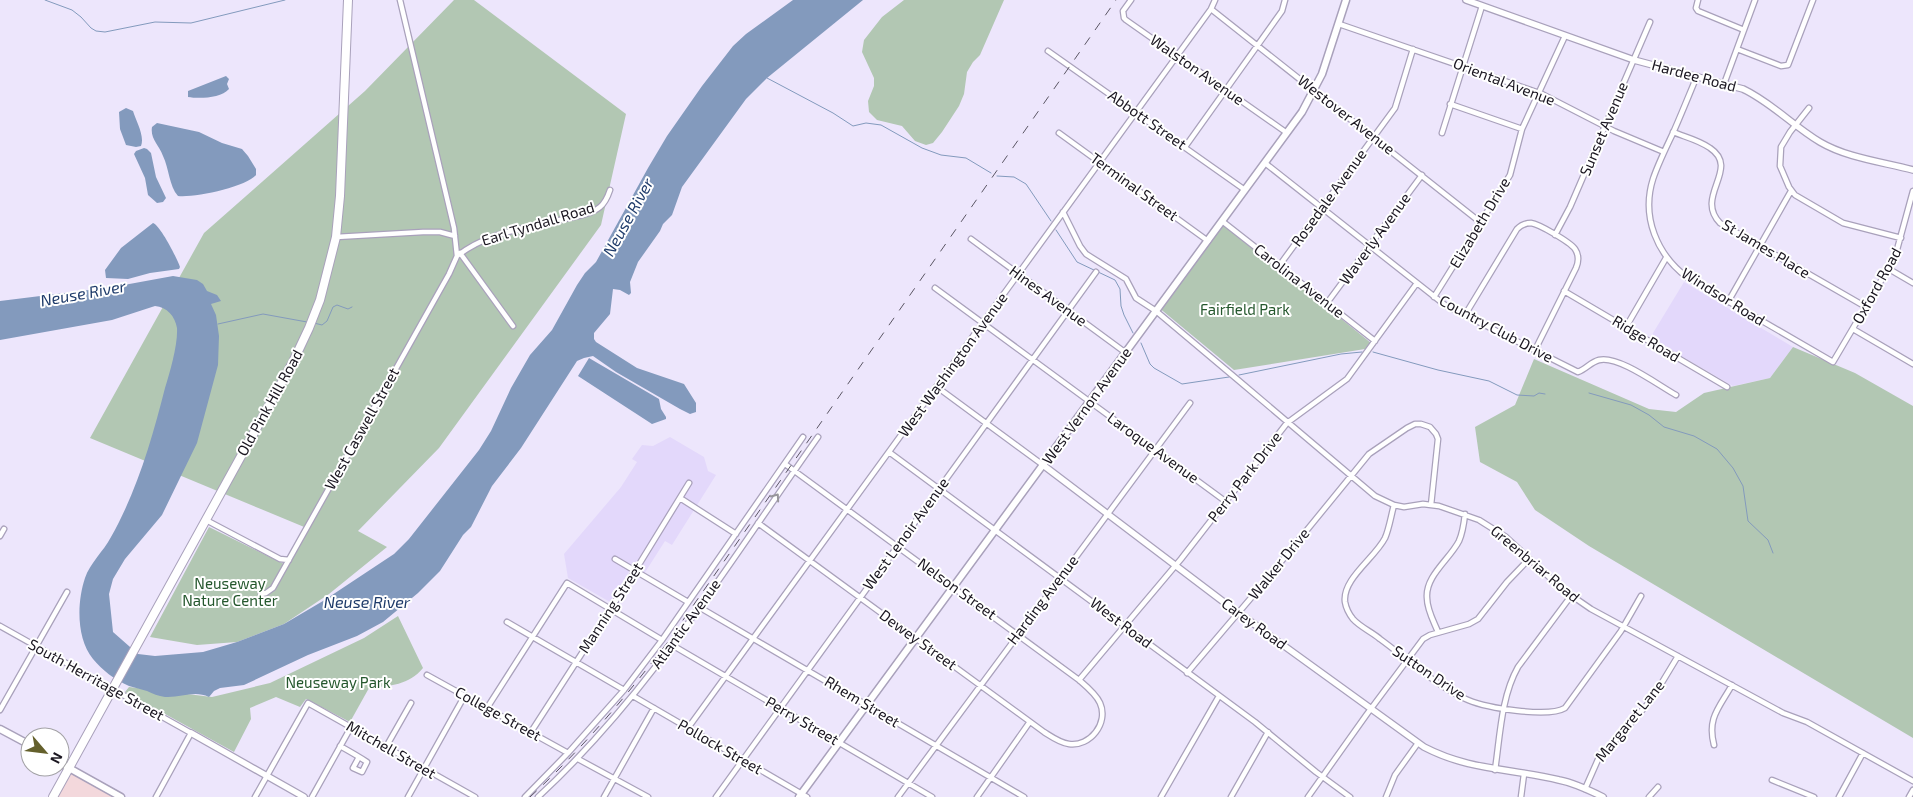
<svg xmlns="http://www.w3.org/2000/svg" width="1913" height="797" font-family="'Exo 2',sans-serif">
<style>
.commercial{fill:#f3d8dc}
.built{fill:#e3d8fb}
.green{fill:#b2c7b3}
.water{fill:#839abd}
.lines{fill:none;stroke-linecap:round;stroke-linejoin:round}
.stream{stroke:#839abd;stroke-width:1}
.street-casing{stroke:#a9a1bb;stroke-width:7}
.secondary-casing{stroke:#a9a1bb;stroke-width:8}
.primary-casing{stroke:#a9a1bb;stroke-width:9}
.highway-casing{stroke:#a9a1bb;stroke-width:10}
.street{stroke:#fff;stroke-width:4.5}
.secondary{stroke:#fff;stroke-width:5.5}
.primary{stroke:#fff;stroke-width:6}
.highway{stroke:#fff;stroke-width:8}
.rail{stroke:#5b5664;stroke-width:1;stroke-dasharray:9 9;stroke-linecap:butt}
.oneway{stroke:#98969b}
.labels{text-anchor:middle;stroke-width:4;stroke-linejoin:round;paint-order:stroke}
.street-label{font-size:15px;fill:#1a1620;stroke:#fff}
.park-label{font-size:15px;fill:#24572d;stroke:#fff}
.water-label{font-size:16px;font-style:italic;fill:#1e3b6a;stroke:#fff}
</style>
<rect width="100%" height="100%" fill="#ede6fc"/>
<!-- commercial -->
<path class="commercial" d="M72,773L117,797H57Z"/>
<!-- built -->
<path class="built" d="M1684,282L1793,347L1770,378L1733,386L1650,338Z
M670,437L704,457L708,471L716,475L672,545L665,541L644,574L635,568L630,570L610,602L568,578L564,554L621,487L637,462L632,459L642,445L653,446Z"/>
<!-- green -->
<path class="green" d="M454,0H474L626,114L601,225L439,448L358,531L387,547L329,594L284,624L237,642L197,645L150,637L209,527L288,566L309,529L90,438L204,233L365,91Z
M904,0H1004L980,55L973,62L967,72L964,94L959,106L942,132L933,143L926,145L915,141L902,126L877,120L869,112L868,101L874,86V78L862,52L864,40L882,17Z
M1222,222L1371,343L1365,349L1234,370L1158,307Z
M1793,347L1855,373L1913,406V738L1589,546L1535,510L1517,482L1480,462L1475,427L1515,405L1534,359L1649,409L1676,412L1704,393L1770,378Z
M398,616L423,668C409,685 390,686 369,688L350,722L306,699L300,707L276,697L250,708L251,719L234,752L125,692L129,687L212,697L270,683L364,638Z"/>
<!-- water -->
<path class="water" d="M793,0H863L767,78L746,99L682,187L672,215L663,224L660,231L638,262L630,282L631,293L629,295L620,290L613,289L610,314L594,333V339L596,342L637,368L684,384L696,403V412L690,414L680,409L616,372L593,356L584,358L577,361L521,448L492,486L471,527L463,535L440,571L418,593L383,622L357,636L308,655L244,685L220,688L214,691L209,697C194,690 181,698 165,697C158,696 153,694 147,691C141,689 135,688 129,686C115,680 102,670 93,659C76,638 77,602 85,578C90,563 103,552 111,537C137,491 152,439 165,388C170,372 178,344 177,328C175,316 167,307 155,306L112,320L0,340V301L113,287L173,276L197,280L203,284L207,291L217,295L221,301L211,304L216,315L219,336L218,365L197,443L162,515L125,559L113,579L109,594L113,632L138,654L155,656L203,652L237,642L284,624L323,601L394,554L409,539L479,450L491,431L511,388L530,355L552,330L577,285L585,273L596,262L648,168L667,136L702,86L733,46L746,34Z
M226,76L229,79L227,84L229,89C221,98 200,99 188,97V91Z
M126,108L133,111C136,121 145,136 141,146L136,147L126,145L120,129L119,112Z
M157,123L199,132L222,143L242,149L248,156L256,169V175C246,187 194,198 178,196C169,186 169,168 163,156C159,145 150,139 152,127Z
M144,148L147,149L151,153L156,177L166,198L163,202L157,203L148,195L145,178L134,154L136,151Z
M153,223C160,225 177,258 180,267L179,269L150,273L128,279L106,278L105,270L121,248Z
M589,358L659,399L661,409L666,417V419L652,424L578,376Z"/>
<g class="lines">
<!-- stream -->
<path class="stream" d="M45,0L72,10L81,17L91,28L96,31L105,32L155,22L191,23L285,0
M767,78L833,113L853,126L866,123L881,125L922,148L941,155L966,158L991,173
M997,176L1014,177L1026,184L1051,221
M1056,230L1077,262L1115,280L1120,289L1121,306L1124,315L1133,333
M314,323L322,325L327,321L333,307L337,305L348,309L352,307
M218,324L263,314L307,322
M1141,343L1150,364L1154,368L1182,384L1229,377
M1373,352L1438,370L1489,381L1517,395L1534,396L1539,393L1545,394
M1239,375L1341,354L1362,352
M1589,393L1631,405L1649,415L1664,427L1694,436L1717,449L1733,468L1743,486L1748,521L1768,540L1773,553"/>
<!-- street casing -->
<g class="street-casing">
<path id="street" d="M1131,0L1123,11L1124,18L1126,20L1287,133
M1698,0L1696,8L1698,11L1744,30
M1211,9L1480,222
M1339,24L1542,94L1614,131L1664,152
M1737,49L1781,66L1788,65L1813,0
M1048,51L1245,190
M1697,76C1689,95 1681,115 1673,133C1666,148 1658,164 1653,179C1641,217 1657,255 1688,278L1833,362L1895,257L1913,191
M1724,84L1755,0
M1450,104L1522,129
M1809,108L1790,132L1781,147L1780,166L1789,187L1795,195L1843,223L1901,238
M1673,132C1685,137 1699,140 1710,148C1741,169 1694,196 1720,223L1866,307
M1059,133L1208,241
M1442,133L1482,6
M1185,147L1282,11L1285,0
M1265,163L1445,305L1578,372C1586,369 1591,362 1599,360C1618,355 1658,385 1676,395
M1063,212L1080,246L1086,254L1126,279L1136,298L1156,311L1238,380L1375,496L1394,505L1404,507L1423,504L1439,506L1479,520L1506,537L1562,589L1591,609L1783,713L1807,722L1913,781
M1222,221L1375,341
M1555,235L1570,207L1650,22
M336,237L423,232H440L455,236
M971,239L1126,353
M460,253L513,326
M457,256C488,232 523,229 560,220C573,217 590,215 600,207C605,203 608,196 610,190
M1279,266L1395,108L1413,49
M1889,269L1913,283
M935,288L1225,501
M1564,291L1727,387
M1434,297L1510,175L1522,129L1565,36
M1728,302L1791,191
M1327,303L1422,175
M1465,315L1517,229C1521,225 1525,223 1531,223C1539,224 1570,242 1575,249C1579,255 1579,261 1576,268L1535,350
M1626,327L1666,258
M1853,329L1913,364
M937,387L1043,465
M889,452L1255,722L1316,772L1350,797
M680,498L736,534
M1394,505C1391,516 1389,529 1385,538C1375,558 1342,579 1345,602C1346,608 1349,614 1353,619C1360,627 1372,632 1380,639C1405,657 1440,689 1468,700C1487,708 1548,718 1565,708L1621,631L1641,596
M206,520L280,559L289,560
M758,523L1044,732C1052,737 1060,743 1069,744C1090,747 1109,723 1100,703C1096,694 1086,686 1079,680L785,464
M0,536L4,529
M615,559L688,602
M261,594L266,593L273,588L449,274L457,256L454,228L400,0
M699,607L1024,797
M507,622L624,690
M0,626L191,733L156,797
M1438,632C1434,622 1427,610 1427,598C1425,576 1450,559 1459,541C1463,532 1464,523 1465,514
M672,645L932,797
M1187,673L1262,585L1369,454L1407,428L1415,424H1421L1430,427L1436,434L1438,439L1431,505
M427,675L568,753
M1079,680L1181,559L1287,423L1347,379L1417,283
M633,696L807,797
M487,708L567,583L662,640
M0,710L67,592
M688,728L1211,9L1215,0
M531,732L635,571L689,483
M1714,745C1707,718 1719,708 1732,685
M340,746C349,751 358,756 367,762L362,772L353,768L359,757
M386,747L411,703
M578,759L648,797
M1495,770C1500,737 1501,697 1518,667L1571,596
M1772,780L1814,797
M1585,789L1600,755L1617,739L1652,699L1678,656
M255,797L308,703L475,797
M312,797L351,727
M408,797L465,695
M525,797L568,753L624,690L662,640L803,437
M538,797C650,694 730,561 818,437
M604,797L654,708
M716,797L1096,272
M898,797L1190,403
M977,797L1029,723
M1161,797L1219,696
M1231,797L1268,732
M1308,797L1367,714L1423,639L1430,635L1469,624L1478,619L1507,582L1529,559
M1386,797L1395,775L1418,743
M1521,797L1524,774
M1649,797L1658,787
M1839,797L1863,753
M1909,797L1913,790"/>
</g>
<!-- secondary casing -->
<g class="secondary-casing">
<path id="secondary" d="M1466,0L1634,60L1743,89C1771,102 1793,126 1820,142C1847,158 1883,162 1913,170
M1043,465L1225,603L1424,747C1470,771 1511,768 1559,780C1574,783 1589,790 1603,797
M191,733L304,797"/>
</g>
<!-- primary casing -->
<g class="primary-casing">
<path id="primary" d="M0,729L30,745
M60,763L121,797
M799,797L1302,112L1322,74L1346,0"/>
</g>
<!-- highway casing -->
<g class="highway-casing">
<path id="highway" d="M53,797L293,362L309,328L320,300L336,237L340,196L348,0"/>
</g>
<!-- street -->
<use href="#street" class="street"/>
<!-- secondary -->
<use href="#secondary" class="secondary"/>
<!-- primary -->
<use href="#primary" class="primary"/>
<!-- highway -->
<use href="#highway" class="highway"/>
<!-- rail -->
<path class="rail" d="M530,797C581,750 625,698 667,643L1116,0"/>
</g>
<!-- one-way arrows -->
<defs><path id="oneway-chevron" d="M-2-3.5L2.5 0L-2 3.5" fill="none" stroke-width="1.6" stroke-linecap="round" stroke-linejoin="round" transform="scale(1.25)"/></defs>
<use class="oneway" href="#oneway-chevron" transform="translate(776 497) rotate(-55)"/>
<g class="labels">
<!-- street labels -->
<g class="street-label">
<text transform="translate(1197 70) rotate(35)" y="5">Walston Avenue</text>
<text transform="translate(1694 76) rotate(15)" y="5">Hardee Road</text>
<text transform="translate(1504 82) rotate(21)" y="5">Oriental Avenue</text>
<text transform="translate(1346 115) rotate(38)" y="5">Westover Avenue</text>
<text transform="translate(1147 120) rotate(35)" y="5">Abbott Street</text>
<text transform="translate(1604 129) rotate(-67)" y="5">Sunset Avenue</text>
<text transform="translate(1134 187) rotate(36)" y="5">Terminal Street</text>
<text transform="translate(1329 198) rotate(-54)" y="5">Rosedale Avenue</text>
<text transform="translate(1480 223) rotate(-59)" y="5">Elizabeth Drive</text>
<text transform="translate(538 224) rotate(-17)" y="5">Earl Tyndall Road</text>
<text transform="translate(1375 239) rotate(-54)" y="5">Waverly Avenue</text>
<text transform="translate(1766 249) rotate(31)" y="5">St James Place</text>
<text transform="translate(1299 281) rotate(38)" y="5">Carolina Avenue</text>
<text transform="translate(1877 286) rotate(-61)" y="5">Oxford Road</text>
<text transform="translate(1048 296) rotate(36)" y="5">Hines Avenue</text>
<text transform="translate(1723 297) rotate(32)" y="5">Windsor Road</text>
<text transform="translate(1496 329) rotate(28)" y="5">Country Club Drive</text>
<text transform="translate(1646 339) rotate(31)" y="5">Ridge Road</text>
<text transform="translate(953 365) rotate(-54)" y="5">West Washington Avenue</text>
<text transform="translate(270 403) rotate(-61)" y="5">Old Pink Hill Road</text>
<text transform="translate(1087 406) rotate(-54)" y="5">West Vernon Avenue</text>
<text transform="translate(362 429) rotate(-61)" y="5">West Caswell Street</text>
<text transform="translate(1153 448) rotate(36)" y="5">Laroque Avenue</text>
<text transform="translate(1245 477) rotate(-52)" y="5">Perry Park Drive</text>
<text transform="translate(906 534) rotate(-54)" y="5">West Lenoir Avenue</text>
<text transform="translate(1279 564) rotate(-51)" y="5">Walker Drive</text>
<text transform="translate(1535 564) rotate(40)" y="5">Greenbriar Road</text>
<text transform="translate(957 589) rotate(36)" y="5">Nelson Street</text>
<text transform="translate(1043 600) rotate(-53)" y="5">Harding Avenue</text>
<text transform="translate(611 608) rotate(-57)" y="5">Manning Street</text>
<text transform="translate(1121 623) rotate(37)" y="5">West Road</text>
<text transform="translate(686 624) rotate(-54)" y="5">Atlantic Avenue</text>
<text transform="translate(1254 624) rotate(36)" y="5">Carey Road</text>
<text transform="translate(918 640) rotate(36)" y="5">Dewey Street</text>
<text transform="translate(1429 673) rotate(34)" y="5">Sutton Drive</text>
<text transform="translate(96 680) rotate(29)" y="5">South Herritage Street</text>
<text transform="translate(862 702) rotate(31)" y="5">Rhem Street</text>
<text transform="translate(498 714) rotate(29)" y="5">College Street</text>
<text transform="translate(802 721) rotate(30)" y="5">Perry Street</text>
<text transform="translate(1630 721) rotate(-51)" y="5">Margaret Lane</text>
<text transform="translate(720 747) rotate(30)" y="5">Pollock Street</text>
<text transform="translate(391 750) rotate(30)" y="5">Mitchell Street</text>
</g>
<!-- park labels -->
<g class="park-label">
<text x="1245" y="315">Fairfield Park</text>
<text x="230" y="589">Neuseway<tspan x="230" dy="17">Nature Center</tspan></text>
<text x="338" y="688">Neuseway Park</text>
</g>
<!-- water labels -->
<g class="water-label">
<text transform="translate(628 217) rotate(-61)" y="6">Neuse River</text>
<text transform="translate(83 293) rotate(-10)" y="6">Neuse River</text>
<text x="367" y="608">Neuse River</text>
</g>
</g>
<!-- north arrow -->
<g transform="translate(45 752) rotate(118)"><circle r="24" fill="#ffffff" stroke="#a3a2a6"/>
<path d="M0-4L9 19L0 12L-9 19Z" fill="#64602c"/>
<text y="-8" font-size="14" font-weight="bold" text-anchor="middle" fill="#1a1620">N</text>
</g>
</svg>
